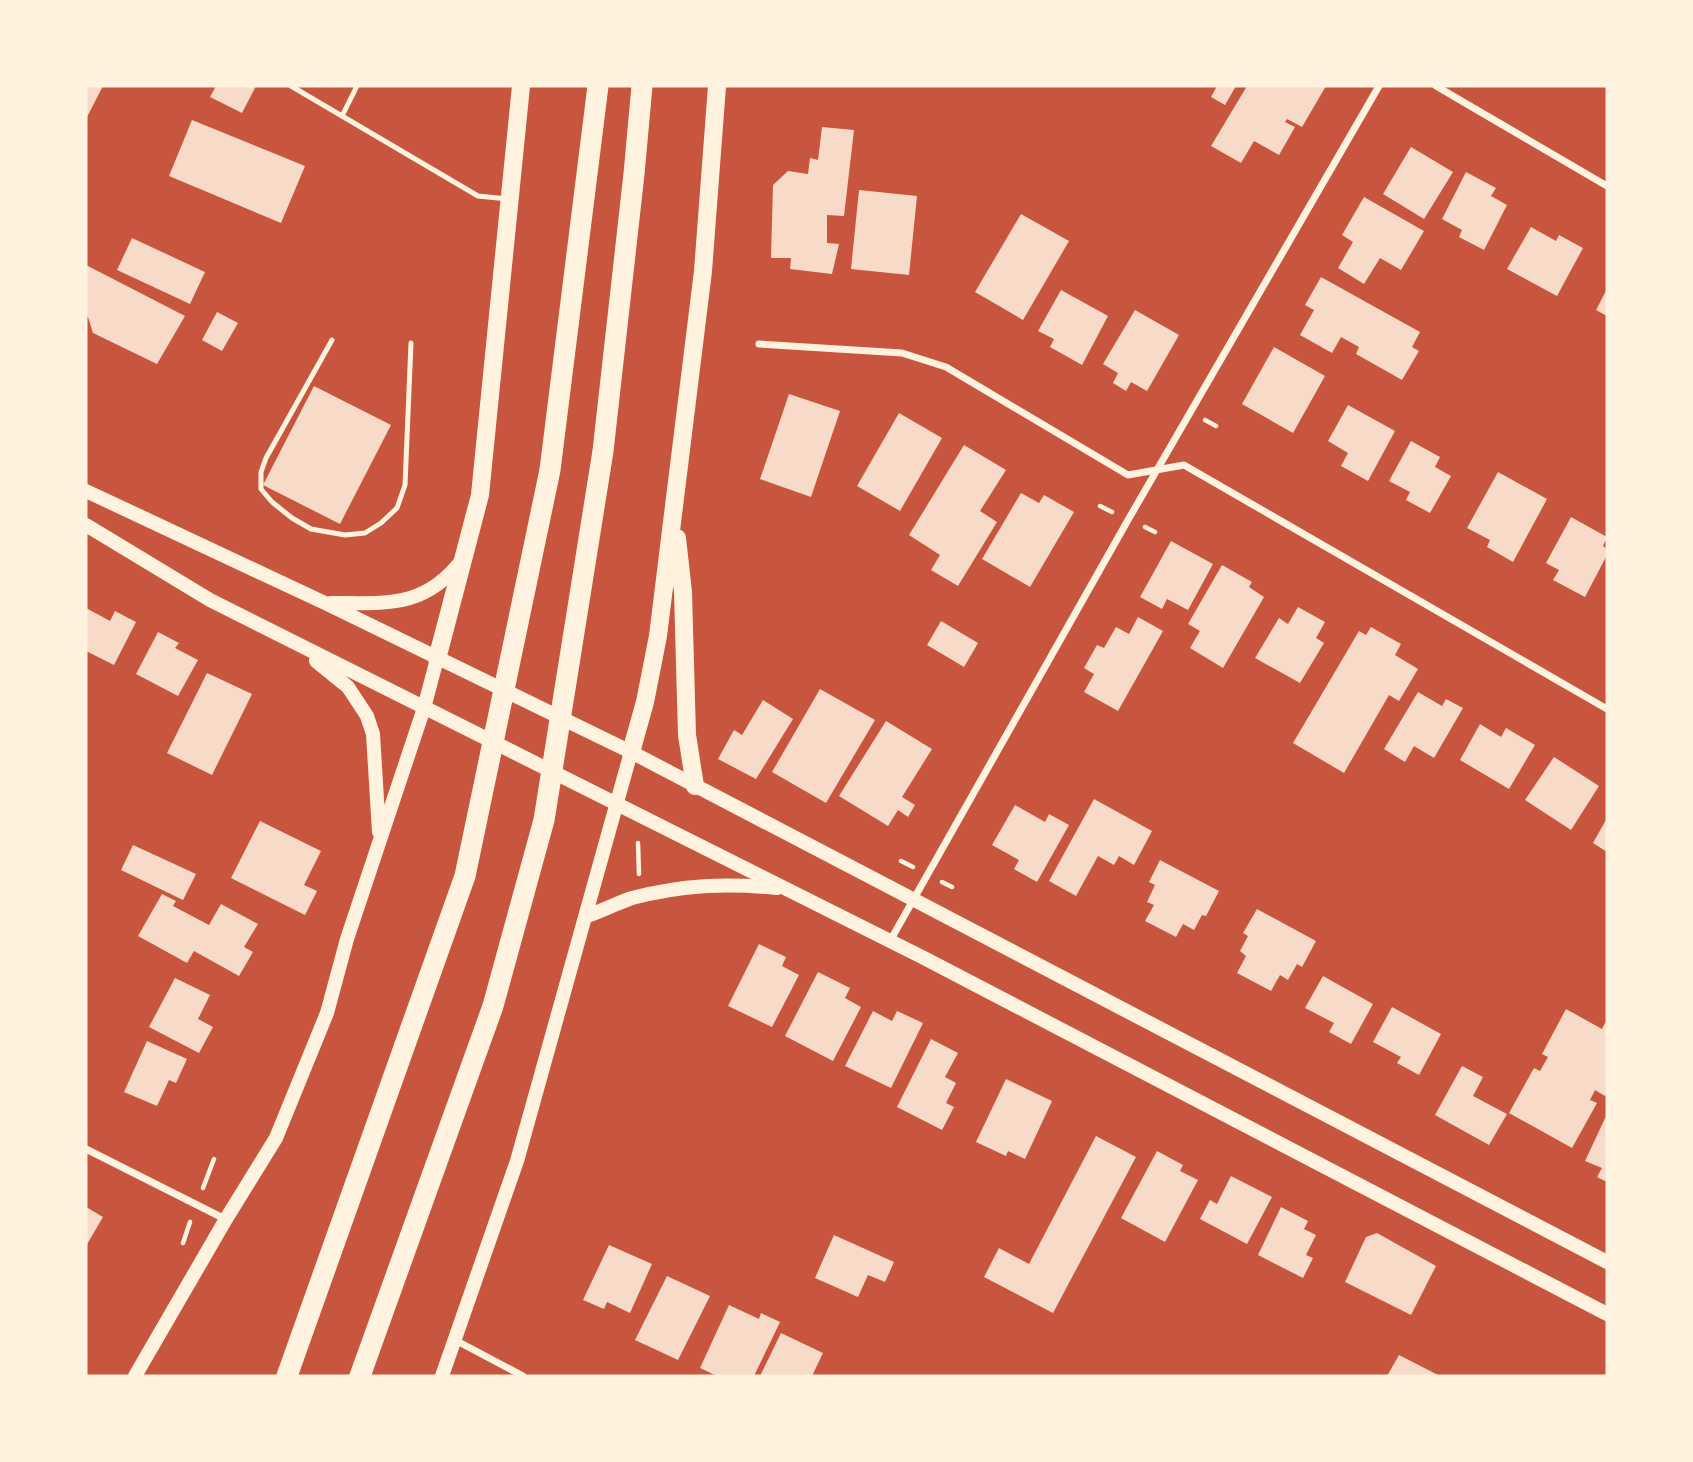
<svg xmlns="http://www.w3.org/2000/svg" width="1693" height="1462" font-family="Literata,serif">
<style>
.building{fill:#f7dbc8}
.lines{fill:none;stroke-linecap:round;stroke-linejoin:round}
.path{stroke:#fff3e0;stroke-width:4.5}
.service{stroke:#fff3e0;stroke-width:5}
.minor{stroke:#fff3e0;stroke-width:7}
.secondary{stroke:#fff3e0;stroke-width:14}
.primary{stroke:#fff3e0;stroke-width:18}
.motorway{stroke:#fff3e0;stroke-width:21}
</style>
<rect width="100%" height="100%" fill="#c8553d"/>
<!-- building -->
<path class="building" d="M86,86H103L86,119Z
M216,86H256L242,113L210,97Z
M1217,86H1236L1225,105L1211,97Z
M1247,86H1326L1302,127L1287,119L1285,122L1295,127L1279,155L1254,141L1241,163L1211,146Z
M192,120L305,166L281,223L169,176Z
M822,127L854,130L844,216L827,215V243L839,244L832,274L790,269L791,258H771L773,185L788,171L808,174L810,158L818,160Z
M1411,147L1453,172L1424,219L1383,194Z
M1466,172L1496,188L1491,196L1507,205L1484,250L1459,237L1462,230L1442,219Z
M859,190L917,196L909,275L851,269Z
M1364,197L1424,231L1401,270L1380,258L1364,284L1338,268L1353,242L1342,235Z
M1021,214L1069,241L1023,320L975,292Z
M1531,227L1556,241L1559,235L1583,248L1557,296L1507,269Z
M132,238L205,272L190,304L117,270Z
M86,265L185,316L157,364L93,333L88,317L86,316Z
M1321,277L1420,332L1412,347L1419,351L1402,380L1356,354L1359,347L1341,337L1332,353L1300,335L1314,310L1305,305Z
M1607,289V316L1596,310Z
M1061,290L1108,316L1082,365L1050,347L1054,339L1038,331Z
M1135,310L1179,335L1147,391L1131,382L1126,391L1113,383L1118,373L1103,364Z
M217,312L238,323L222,351L202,340Z
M1274,347L1325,376L1293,433L1242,404Z
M314,386L391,425L340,524L263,485Z
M789,394L840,411L811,497L760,479Z
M1348,405L1395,431L1368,481L1341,466L1348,453L1328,441Z
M899,413L942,438L900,511L857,486Z
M1411,441L1440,457L1435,467L1451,476L1430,513L1406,500L1410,492L1389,481Z
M964,445L1006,470L980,511L997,522L958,586L931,570L940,555L909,535Z
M1498,472L1547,499L1513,562L1487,547L1490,540L1467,528Z
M1021,493L1039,503L1044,495L1074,512L1030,587L982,559Z
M1571,517L1607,537L1603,546L1607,549V555L1585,597L1553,580L1559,570L1546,563Z
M1171,541L1213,564L1188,610L1167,599L1162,609L1140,597Z
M1222,565L1252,582L1249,587L1264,597L1223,668L1190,648L1200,631L1188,624Z
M1298,607L1325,622L1316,638L1324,643L1300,683L1255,658L1279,618L1288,624Z
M86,608L110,621L115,611L136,622L114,665L86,651Z
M1138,617L1163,631L1118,711L1084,692L1094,674L1084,668L1097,645L1104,648L1116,627L1129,634Z
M941,621L978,643L964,667L927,645Z
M1371,627L1401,644L1395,655L1418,669L1399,701L1389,695L1344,773L1293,743L1359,631L1366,635Z
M158,632L179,643L175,648L198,660L178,696L136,674Z
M207,673L252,694L212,775L167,753Z
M820,689L875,720L826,803L772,772Z
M1418,692L1442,706L1446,699L1463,708L1434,758L1414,746L1405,762L1384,749Z
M763,700L793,719L756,779L718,759L734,730L742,735Z
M886,721L932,749L902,797L915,805L908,817L898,810L888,826L839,796Z
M1480,724L1501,737L1506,728L1535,745L1509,789L1460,760Z
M1554,757L1599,786L1571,830L1525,800Z
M1094,799L1152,831L1134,865L1119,856L1114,865L1098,856L1076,896L1049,881Z
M1015,805L1045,822L1049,814L1069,825L1037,882L1014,869L1019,860L992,845Z
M1607,818V852L1593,843Z
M260,821L321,851L304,885L317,891L305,915L231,878Z
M133,845L196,874L183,900L121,870Z
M1160,860L1219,891L1206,916L1202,915L1194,930L1183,924L1176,937L1145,921L1154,905L1147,902L1155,885L1149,882Z
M162,894L176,901L173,906L209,925L221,904L258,924L244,947L253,952L239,976L194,951L187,963L138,936Z
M1257,909L1316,941L1302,967L1297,964L1288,980L1280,975L1271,991L1237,973L1246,956L1240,951L1248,936L1243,933Z
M759,944L786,957L782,966L799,975L772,1027L728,1006Z
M818,972L850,988L845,998L861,1007L833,1061L785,1036Z
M1323,976L1373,1004L1351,1044L1329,1032L1334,1023L1305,1008Z
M175,978L210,995L198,1019L213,1027L199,1053L149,1027Z
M1392,1007L1441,1034L1419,1075L1397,1063L1401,1057L1373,1042Z
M1566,1009L1602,1029L1605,1023L1607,1024V1092L1605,1096L1595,1090L1590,1100L1597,1103L1572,1148L1509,1113L1534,1068L1540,1071L1548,1057L1542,1054Z
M873,1011L892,1021L897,1011L923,1023L891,1088L845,1066Z
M931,1039L958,1053L945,1077L956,1083L946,1103L954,1107L942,1130L897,1107Z
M147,1041L187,1059L176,1083L169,1080L157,1106L124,1092Z
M1462,1066L1483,1077L1473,1096L1507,1114L1489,1145L1435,1115Z
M1006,1079L1052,1101L1025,1159L1008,1151L1006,1156L976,1142Z
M1607,1114V1182L1597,1177L1602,1168L1585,1161Z
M1096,1136L1136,1157L1053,1313L984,1277L999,1248L1029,1264Z
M1157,1151L1183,1165L1180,1171L1198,1180L1165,1242L1121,1218Z
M1231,1176L1272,1197L1247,1244L1200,1219L1210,1200L1217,1204Z
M86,1207L103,1217L86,1246Z
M1281,1207L1308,1221L1304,1229L1316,1235L1306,1255L1313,1258L1303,1278L1258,1255Z
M1377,1233L1436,1266L1411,1315L1345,1282L1366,1237Z
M834,1235L894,1262L885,1282L868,1275L858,1297L815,1278Z
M609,1245L652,1264L630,1313L607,1302L604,1309L583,1300Z
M667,1276L710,1296L678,1360L635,1340Z
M729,1305L759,1319L761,1313L780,1322L754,1376H717L700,1368Z
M781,1333L823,1353L812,1376H760Z
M1399,1355L1440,1376H1387Z"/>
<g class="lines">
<!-- path -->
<path class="path" d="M1205,420L1216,426
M1100,506L1112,512
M1145,527L1155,532
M638,843L639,874
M901,861L913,867
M942,882L952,887
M203,1188L214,1159
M183,1243L190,1222"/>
<!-- service -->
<path class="service" d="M291,86L478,196L508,199
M342,116L357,86
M332,340L266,458L261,472V489L272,502L292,518L311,529L345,535L365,533L381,523L397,508L405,485L411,343"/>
<!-- minor -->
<path class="minor" d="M1436,86L1607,186
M759,344L902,353L946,367L1128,475L1184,465L1607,709
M890,941L1128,520L1379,86
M86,1149L225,1219
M455,1340L523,1376"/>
<!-- secondary -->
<path class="secondary" d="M86,491L325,603L631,752L1607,1262
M86,525L210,600L924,958L1607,1314
M330,603C386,603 424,609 462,560
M316,661L348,687L367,716L373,734L379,832
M587,916C602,911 617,903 632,898C682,885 726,883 777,888
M135,1376L226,1219L276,1138L327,1013L347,939L424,708L437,659
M442,1376L517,1161L631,752"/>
<!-- primary -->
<path class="primary" d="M677,538L683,592L687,735L695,786
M437,659L480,495L521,86
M631,752L645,702L658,636L703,271L717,86"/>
<!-- motorway -->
<path class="motorway" d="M287,1376L465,876L550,470L598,86
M360,1376L493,1006L544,820L603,451L634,174L642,86"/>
</g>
<!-- border -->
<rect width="1693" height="1462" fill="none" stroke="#fff3e0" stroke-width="175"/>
</svg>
